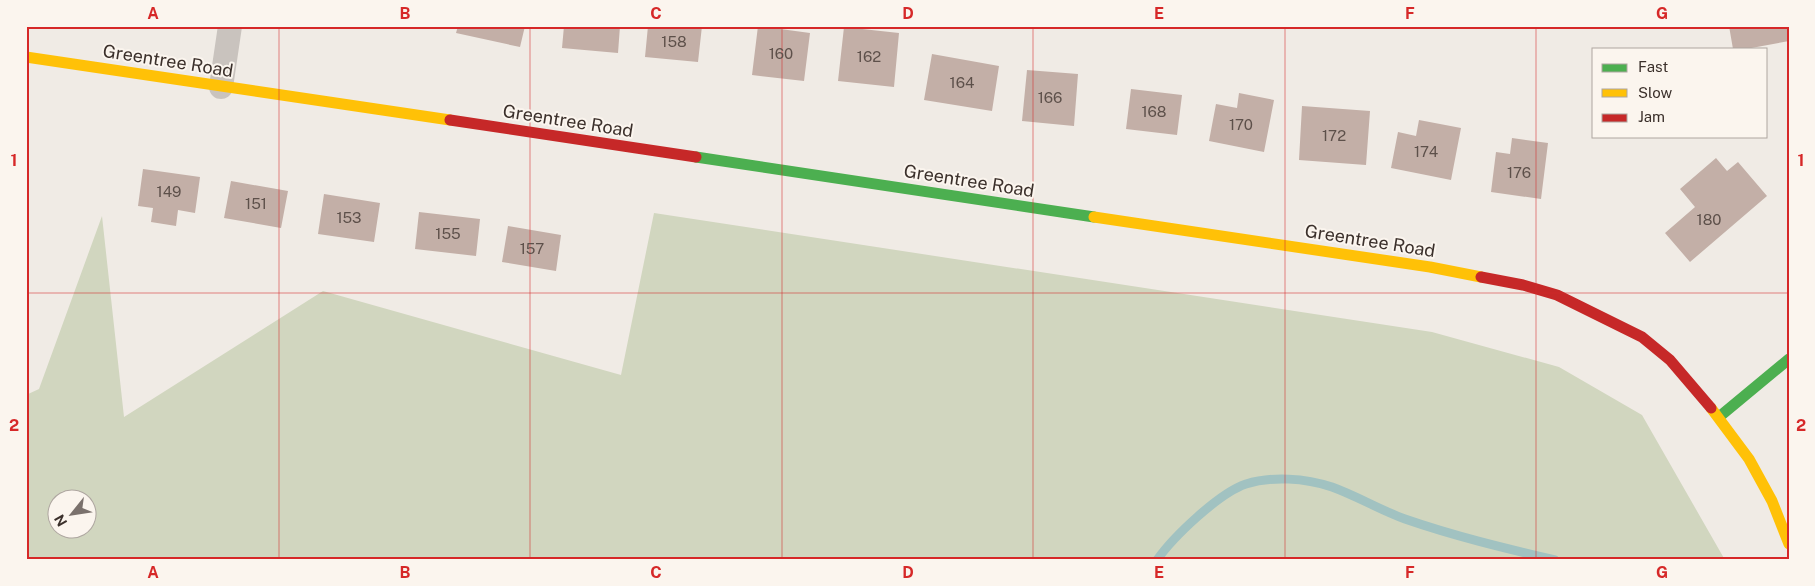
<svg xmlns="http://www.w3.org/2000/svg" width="1815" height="586" font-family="'Public Sans',sans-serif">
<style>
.green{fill:#d1d6bf;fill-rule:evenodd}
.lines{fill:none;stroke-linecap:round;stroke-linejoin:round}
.stream{stroke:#a1c2c1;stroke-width:9}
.building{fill:#c3afa7}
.street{stroke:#c9c3be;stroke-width:24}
.fast{stroke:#4caf50;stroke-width:11}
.slow{stroke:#ffc107;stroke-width:11}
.jam{stroke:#c62828;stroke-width:11}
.grid{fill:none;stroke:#d62828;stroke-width:1;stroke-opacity:0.55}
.labels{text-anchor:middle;stroke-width:4;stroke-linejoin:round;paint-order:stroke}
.number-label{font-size:15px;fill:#5d504a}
.street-label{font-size:18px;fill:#3b302b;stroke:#fbf5ee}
.neatline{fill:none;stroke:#d62828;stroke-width:2}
.grid-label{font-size:16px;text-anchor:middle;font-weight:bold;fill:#d62828}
</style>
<rect width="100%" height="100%" fill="#f0ebe5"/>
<!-- green -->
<path class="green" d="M654,213L1432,332L1559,367L1642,415L1725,560H26V395L39,389L102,216L124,417L323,291L621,375ZM58,498H88V528H58Z"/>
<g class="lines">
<!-- stream -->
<path class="stream" d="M1157,560C1173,537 1219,493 1246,484C1272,476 1305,478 1332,487C1357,496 1380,510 1405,519C1454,536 1504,548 1555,560"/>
</g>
<!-- building -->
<path class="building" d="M458,26H525L520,47L456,33Z
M564,26H620L618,53L562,48Z
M648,26H702L698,62L645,57Z
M758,26L810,33L804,81L752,75Z
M1729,26H1788L1789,41L1746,49H1733Z
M844,27L899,33L894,87L838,81Z
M932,54L999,66L992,111L924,100Z
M1027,70L1078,74L1074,126L1022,121Z
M1131,89L1182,95L1177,135L1126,129Z
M1239,93L1274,100L1264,152L1209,141L1216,104L1237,108Z
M1302,106L1370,111L1366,165L1299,160Z
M1419,120L1461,128L1451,180L1391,168L1398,132L1416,136Z
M1512,138L1548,143L1541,199L1491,192L1496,152L1510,154Z
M1716,158L1727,171L1738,162L1767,196L1690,262L1665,233L1695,207L1680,189Z
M143,169L200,177L195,213L178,210L176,226L151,222L153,208L138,206Z
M231,181L288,191L281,228L224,218Z
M324,194L380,203L374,242L318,234Z
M419,212L480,219L476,256L415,249Z
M508,226L561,235L556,271L502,262Z"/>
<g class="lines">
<!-- street -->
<path class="street" d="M221,87L230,26"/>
<!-- fast -->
<path class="fast" d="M696,157L1094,217
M1719,417L1789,359"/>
<!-- slow -->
<path class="slow" d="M26,57L450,120
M1094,217L1430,267L1481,277
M1711,408L1749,459L1772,501L1789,544"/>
<!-- jam -->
<path class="jam" d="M450,120L696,157
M1481,277L1523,285L1557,295L1642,337L1670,360L1711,408"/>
</g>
<!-- grid -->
<path class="grid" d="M279,26V560M530,26V560M782,26V560M1033,26V560M1285,26V560M1536,26V560M26,293H1789"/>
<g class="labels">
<!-- number labels -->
<g class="number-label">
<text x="674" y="47">158</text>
<text x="781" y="59">160</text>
<text x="869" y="62">162</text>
<text x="962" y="88">164</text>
<text x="1050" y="103">166</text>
<text x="1154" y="117">168</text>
<text x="1241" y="130">170</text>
<text x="1334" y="141">172</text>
<text x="1426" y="157">174</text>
<text x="1519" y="178">176</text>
<text x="169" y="197">149</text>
<text x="256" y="209">151</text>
<text x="349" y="223">153</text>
<text x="1709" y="225">180</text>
<text x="448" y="239">155</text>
<text x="532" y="254">157</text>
</g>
<!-- street labels -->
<g class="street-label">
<text transform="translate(168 61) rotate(9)" y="6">Greentree Road</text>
<text transform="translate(568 121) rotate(9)" y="6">Greentree Road</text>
<text transform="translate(969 181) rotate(9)" y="6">Greentree Road</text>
<text transform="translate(1370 241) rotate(9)" y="6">Greentree Road</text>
</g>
</g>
<!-- border -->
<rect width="1815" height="586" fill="none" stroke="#fbf5ee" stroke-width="55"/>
<!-- legend -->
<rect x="1592" y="48" width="175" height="90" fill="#fbf5ee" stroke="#aea6a0"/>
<rect x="1602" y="64" width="25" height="8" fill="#4caf50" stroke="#aea6a0"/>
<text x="1638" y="72" font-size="15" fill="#3b302b">Fast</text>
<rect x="1602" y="89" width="25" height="8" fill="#ffc107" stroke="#aea6a0"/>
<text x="1638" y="98" font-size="15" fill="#3b302b">Slow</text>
<rect x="1602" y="114" width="25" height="8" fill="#c62828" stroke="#aea6a0"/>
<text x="1638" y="122" font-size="15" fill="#3b302b">Jam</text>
<!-- north arrow -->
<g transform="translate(72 514) rotate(240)"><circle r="24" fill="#fbf5ee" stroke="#aea6a0"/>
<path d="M0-4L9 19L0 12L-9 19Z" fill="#7a716c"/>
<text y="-8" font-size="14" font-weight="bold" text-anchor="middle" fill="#3b302b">N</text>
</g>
<rect x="28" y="28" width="1760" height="530" class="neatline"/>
<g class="grid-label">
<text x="153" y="19">A</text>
<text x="405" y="19">B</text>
<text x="656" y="19">C</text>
<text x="908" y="19">D</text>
<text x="1159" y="19">E</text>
<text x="1410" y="19">F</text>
<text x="1662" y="19">G</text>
<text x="14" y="166">1</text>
<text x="1801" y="166">1</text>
<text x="14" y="431">2</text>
<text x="1801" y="431">2</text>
<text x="153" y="578">A</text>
<text x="405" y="578">B</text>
<text x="656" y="578">C</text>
<text x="908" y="578">D</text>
<text x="1159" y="578">E</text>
<text x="1410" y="578">F</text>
<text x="1662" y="578">G</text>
</g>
</svg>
